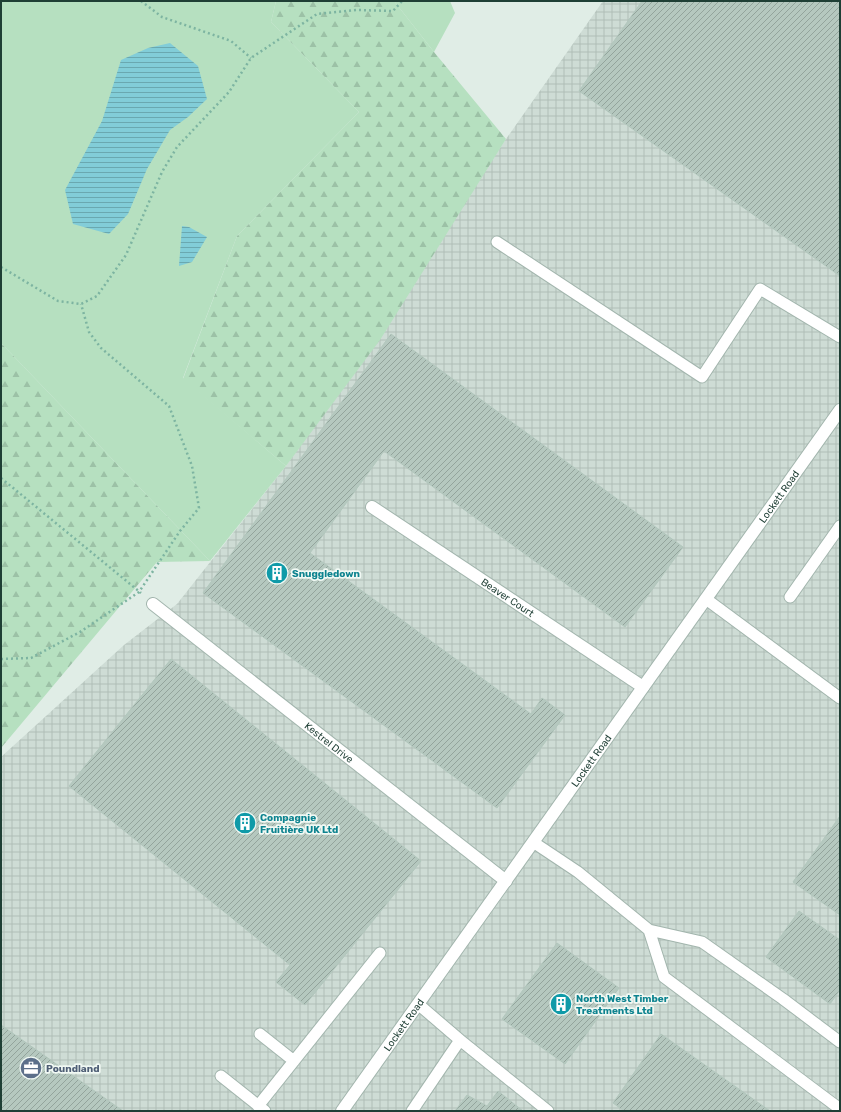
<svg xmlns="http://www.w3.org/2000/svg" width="841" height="1112" font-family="Rubik,sans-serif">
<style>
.industrial{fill:url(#industrial-grid)}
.grass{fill:#b6e0c0}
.forest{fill:url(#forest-firs)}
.water{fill:url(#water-rules)}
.building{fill:url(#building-hatch);stroke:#b2c7bd}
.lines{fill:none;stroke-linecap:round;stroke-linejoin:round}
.service-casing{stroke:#a2b5ad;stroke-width:13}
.minor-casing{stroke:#a2b5ad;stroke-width:14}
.path{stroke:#7db4a1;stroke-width:2.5;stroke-dasharray:2 3;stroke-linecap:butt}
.service{stroke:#fff;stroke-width:11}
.minor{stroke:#fff;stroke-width:12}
.labels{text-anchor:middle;stroke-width:3.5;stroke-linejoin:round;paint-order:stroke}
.street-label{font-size:10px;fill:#1f3f35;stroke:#f1f9f4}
.culture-label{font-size:10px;font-weight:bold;fill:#0d838f;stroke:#f1f9f4;text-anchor:start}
.service-label{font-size:10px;font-weight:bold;fill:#4e5e75;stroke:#f1f9f4;text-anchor:start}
</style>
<defs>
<pattern id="industrial-grid" width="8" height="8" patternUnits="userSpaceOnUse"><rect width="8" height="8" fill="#cedcd5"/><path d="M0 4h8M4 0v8" fill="none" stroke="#b0beb7"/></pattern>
<pattern id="forest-firs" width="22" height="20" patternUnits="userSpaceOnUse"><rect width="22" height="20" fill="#b6e0c0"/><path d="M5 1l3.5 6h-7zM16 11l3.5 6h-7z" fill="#9cc1a6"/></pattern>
<pattern id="water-rules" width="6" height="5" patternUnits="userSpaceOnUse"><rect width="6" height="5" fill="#82cdd8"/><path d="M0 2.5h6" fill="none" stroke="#6aa8b0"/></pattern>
<pattern id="building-hatch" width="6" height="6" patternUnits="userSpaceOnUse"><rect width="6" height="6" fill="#b5c8bf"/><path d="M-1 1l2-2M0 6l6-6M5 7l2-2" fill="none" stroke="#93a49c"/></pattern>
</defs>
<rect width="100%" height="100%" fill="#e0ede6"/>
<!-- industrial -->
<path class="industrial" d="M603,1H840V1111H1V757L124,645L177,604L286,466L506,139Z"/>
<!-- grass -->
<path class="grass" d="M1,1H276L271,22L359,112L237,236L183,378L286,466L210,561L1,343Z
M394,1H450L455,13L434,52Z"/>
<!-- forest -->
<path class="forest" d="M276,1H394L434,52L506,139L380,340L286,466L183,379L237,236L359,112L271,22Z
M1,343L210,561L157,562L1,748Z"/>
<!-- water -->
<path class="water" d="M170,43L198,66L207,99L188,117L170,130L147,169L128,214L109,234L73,224L65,190L102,121L121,60L148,48Z
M182,226L189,227L207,237L192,262L179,266Z"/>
<!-- building -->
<path class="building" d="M642,1H840V276L579,91Z
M391,334L683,547L625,627L384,451L310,553L531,714L542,698L565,715L497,808L203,593Z
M171,659L421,861L305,1005L276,982L290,965L69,786Z
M840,816V915L793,882Z
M799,911L840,940V990L830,1004L766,957Z
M557,943L619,988L565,1064L502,1019Z
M1,1025L123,1111H1Z
M661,1034L770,1111H624L613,1103Z
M498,1091L523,1111H455L467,1095L487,1106Z"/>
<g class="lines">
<!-- service casing -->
<g class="service-casing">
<path id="service" d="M497,242L702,377L760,289L840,337
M790,597L840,526
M706,599L840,698
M533,842L578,872L649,930L702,942L783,999L840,1042
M649,930L664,977L840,1109
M418,1004L460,1040L548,1111
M260,1034L294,1061
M221,1076L265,1111
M258,1106L380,953
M412,1111L460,1040"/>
</g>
<!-- minor casing -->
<g class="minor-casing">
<g id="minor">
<path id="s1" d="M372,507L643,687"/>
<path id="s2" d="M153,604L506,881"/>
<path id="s3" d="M342,1111L840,410"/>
</g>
</g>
<!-- path -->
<path class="path" d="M141,1L162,17L231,41L251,58
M1,267L58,301L81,304L97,296L126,255L162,172L177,147L229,92L251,58L317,14L357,10L393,11L402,1
M1,478L141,593
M1,659L31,658L80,632L139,592L180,531L199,508L192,466L169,406L101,348L89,332L81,304"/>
<!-- service -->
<use href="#service" class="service"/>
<!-- minor -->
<use href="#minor" class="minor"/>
</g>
<!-- icons -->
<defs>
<g id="building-disc" transform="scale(1.15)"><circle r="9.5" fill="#0f9aa8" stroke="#f1f9f4"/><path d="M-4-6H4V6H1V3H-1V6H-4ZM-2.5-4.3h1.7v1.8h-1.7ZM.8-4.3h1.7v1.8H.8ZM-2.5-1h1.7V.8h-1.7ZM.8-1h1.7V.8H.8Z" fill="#fff"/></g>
<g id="office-disc" transform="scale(1.15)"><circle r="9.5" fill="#5c6f8a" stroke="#f1f9f4"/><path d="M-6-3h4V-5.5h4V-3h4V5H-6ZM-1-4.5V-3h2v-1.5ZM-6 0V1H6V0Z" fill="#fff"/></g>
</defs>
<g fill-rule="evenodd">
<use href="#building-disc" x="277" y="573"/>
<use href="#building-disc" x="245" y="823"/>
<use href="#building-disc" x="561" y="1004"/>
<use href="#office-disc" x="31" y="1068"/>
</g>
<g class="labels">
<!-- street labels -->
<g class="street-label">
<text dy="4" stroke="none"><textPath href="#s3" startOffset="754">Lockett Road</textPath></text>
<text dy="4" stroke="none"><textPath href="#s1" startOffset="163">Beaver Court</textPath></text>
<text dy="4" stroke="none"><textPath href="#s2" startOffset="224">Kestrel Drive</textPath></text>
<text dy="4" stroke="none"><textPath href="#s3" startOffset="430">Lockett Road</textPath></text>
<text dy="4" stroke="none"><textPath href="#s3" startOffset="106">Lockett Road</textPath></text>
</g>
<!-- culture labels -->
<g class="culture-label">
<text x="292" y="577">Snuggledown</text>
<text x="260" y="821">Compagnie<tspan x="260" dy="12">Fruitière UK Ltd</tspan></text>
<text x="576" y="1002">North West Timber<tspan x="576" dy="12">Treatments Ltd</tspan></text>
</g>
<!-- service labels -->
<g class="service-label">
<text x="46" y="1072">Poundland</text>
</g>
</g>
<!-- border -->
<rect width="841" height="1112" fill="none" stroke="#1f3f35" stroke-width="4"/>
</svg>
